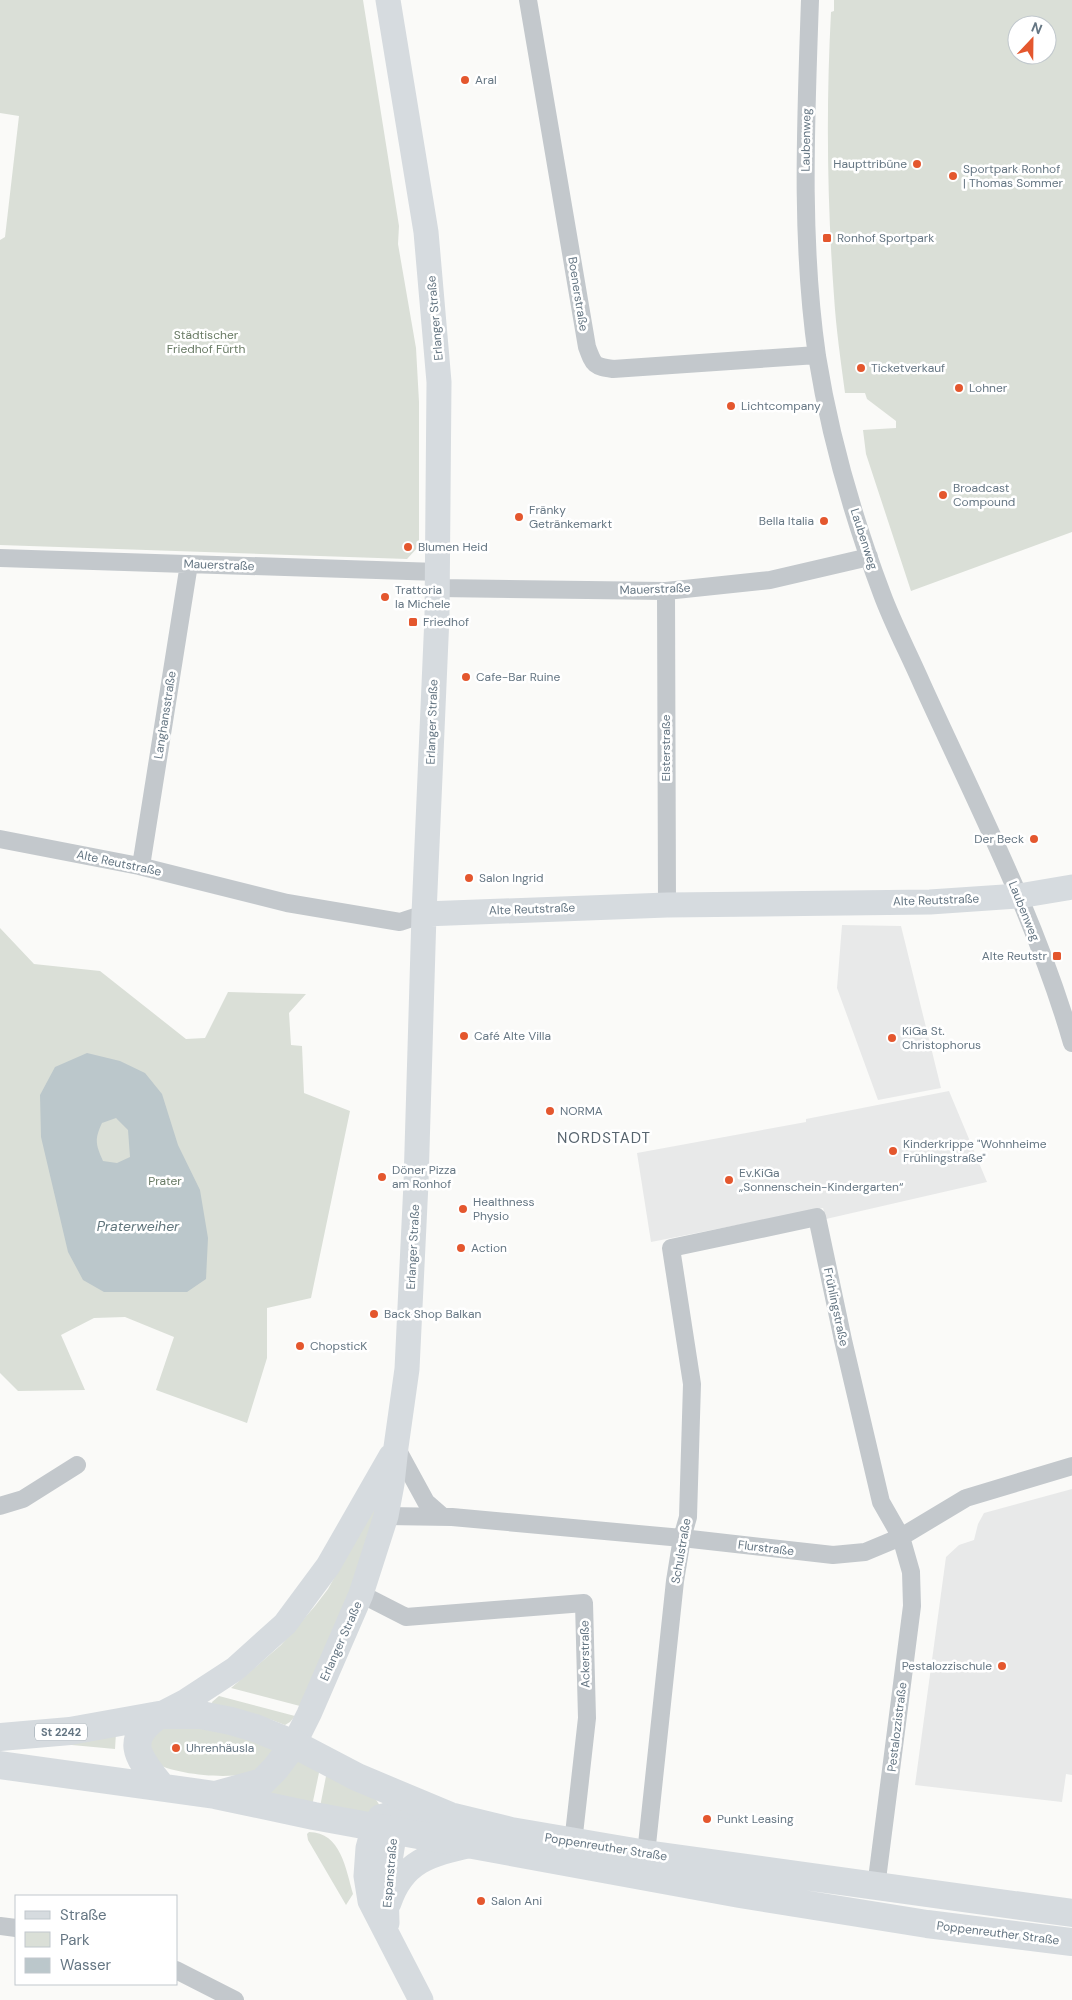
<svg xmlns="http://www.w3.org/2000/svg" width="1072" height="2000" font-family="'DM Sans',sans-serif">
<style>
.built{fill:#e8e9e9}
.green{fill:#dadfd7;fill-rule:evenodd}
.water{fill:#bbc7cb;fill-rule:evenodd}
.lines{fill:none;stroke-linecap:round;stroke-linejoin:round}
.street{stroke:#c3c8cc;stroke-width:18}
.secondary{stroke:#d6dbdf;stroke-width:25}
.primary{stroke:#d6dbdf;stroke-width:28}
.poi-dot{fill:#e4572e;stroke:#fff;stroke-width:2}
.labels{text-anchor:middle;stroke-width:5;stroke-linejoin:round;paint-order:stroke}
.shield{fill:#fff;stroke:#939fa8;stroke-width:1}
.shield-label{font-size:11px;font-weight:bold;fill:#657683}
.poi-label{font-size:12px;fill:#657683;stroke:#fff;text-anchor:start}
.street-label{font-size:12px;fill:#657683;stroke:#fff}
.park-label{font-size:12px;fill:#687a64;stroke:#fff}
.water-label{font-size:14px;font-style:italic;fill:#60757c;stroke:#fff}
.quarter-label{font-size:15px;letter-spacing:1px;fill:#57646e;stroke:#fff}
</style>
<rect width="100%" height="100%" fill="#fafaf8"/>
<!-- built -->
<path class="built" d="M842,925L901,926L941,1088L878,1100L837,988Z
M949,1091L987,1182L826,1219L823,1208L651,1242L637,1153L806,1122V1119Z
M1072,1489V1775L1066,1774L1062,1802L915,1785L946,1557L959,1545L974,1540L978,1524L984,1513Z"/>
<!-- green -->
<path class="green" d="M0,0H363L399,226L398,244L416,348L419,402V546L407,559L0,545V240L5,237L19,116L0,113Z
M834,0H1072V532L911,591L866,454L863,430L896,428V421L867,399L865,393H845C841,362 836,329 834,296C827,201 826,107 831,12L834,11ZM1017,25H1047V55H1017Z
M0,928L34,964L100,971L186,1039L205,1038L228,992L306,994L289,1013L291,1045L302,1046L304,1093L350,1111L311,1298L267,1308V1358L247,1423L156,1390L174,1337L125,1317L94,1318L61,1335L85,1390L18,1391L0,1373Z
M375,1504L378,1505L349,1602L300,1706L231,1688L281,1645L315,1606L328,1589Z
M219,1696L295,1716L290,1722L285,1725L272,1720L213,1708L212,1702Z
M183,1724L266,1741L273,1750L267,1765C260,1768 253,1773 245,1774C222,1779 173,1774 153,1762L148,1736L163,1726Z
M116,1733L115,1749L61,1744Z
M297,1758L320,1768L312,1806L264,1793Z
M327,1771L375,1798L380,1806L367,1814L320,1807Z
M309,1832C341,1832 346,1870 353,1894L346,1905L308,1840L307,1834Z"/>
<!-- water -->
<path class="water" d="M87,1053L120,1061L145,1073L162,1094L178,1145L200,1190L208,1238L206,1279L187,1292H104L83,1280L68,1252L41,1137L40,1095L55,1067ZM116,1118L128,1130L130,1157L117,1163L103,1161C96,1145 94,1140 102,1123Z"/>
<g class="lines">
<!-- street -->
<path class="street" d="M528,0L587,347C594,366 594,366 613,369L817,355
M810,0C806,118 800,238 817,356C830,437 853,517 882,594C893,624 909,654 922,684C975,801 1036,918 1072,1043
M0,558L438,572
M438,588L666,591L770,580L869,557
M666,591L667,905
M0,839L139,866L287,903L400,922L424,914
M141,866L189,564
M396,1447L426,1502L442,1516
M0,1506L23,1499L77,1465
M386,1516L452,1517L682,1538L833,1555L865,1552L901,1537L966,1498L1072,1466
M361,1594L406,1617L584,1603L587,1718L573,1843
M646,1854L675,1581L682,1538L688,1517L692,1384L671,1248L817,1217L843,1340L881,1502L901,1537L911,1572L912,1606L876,1887
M0,1926L16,1928
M176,1970L235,2000"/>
<!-- secondary -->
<path class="secondary" d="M424,914L667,905L930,902L1019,896L1072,887
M159,1715L186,1701L235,1669L285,1624L328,1566L391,1456
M294,1744L309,1714L361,1594L386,1516L392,1484L396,1447L407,1369L416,1183L424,914L437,616L439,382L426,232L388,0
M389,1903C403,1860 432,1854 471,1845
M387,1923L386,1887L393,1842L392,1811
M421,2000L370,1901L366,1876L368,1848L374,1826L380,1817L392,1814L446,1816"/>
<!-- primary -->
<path class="primary" d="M159,1715C122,1741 139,1758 161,1786
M0,1737L70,1731L159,1715H201L231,1721L255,1728L294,1744L357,1777L450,1816L511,1831L646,1854L1072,1913
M0,1765L215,1795L314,1816L740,1894L927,1924L1072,1942
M219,1794L262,1782L275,1769L294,1744"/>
</g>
<!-- markers -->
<g class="poi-dot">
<circle cx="465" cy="80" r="5"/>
<circle cx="917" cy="164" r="5"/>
<circle cx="953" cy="176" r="5"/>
<rect x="822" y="233" width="10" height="10" rx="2.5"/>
<circle cx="861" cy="368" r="5"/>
<circle cx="959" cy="388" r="5"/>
<circle cx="731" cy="406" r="5"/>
<circle cx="943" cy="495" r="5"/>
<circle cx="519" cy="517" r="5"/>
<circle cx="824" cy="521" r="5"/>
<circle cx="408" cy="547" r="5"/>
<circle cx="385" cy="597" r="5"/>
<rect x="408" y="617" width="10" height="10" rx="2.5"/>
<circle cx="466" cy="677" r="5"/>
<circle cx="1034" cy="839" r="5"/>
<circle cx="469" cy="878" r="5"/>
<rect x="1052" y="951" width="10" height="10" rx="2.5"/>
<circle cx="464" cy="1036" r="5"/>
<circle cx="892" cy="1038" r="5"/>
<circle cx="550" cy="1111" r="5"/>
<circle cx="893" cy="1151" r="5"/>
<circle cx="382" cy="1177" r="5"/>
<circle cx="729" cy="1180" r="5"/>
<circle cx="463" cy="1209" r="5"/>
<circle cx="461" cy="1248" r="5"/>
<circle cx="374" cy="1314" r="5"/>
<circle cx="300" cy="1346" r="5"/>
<circle cx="1002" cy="1666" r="5"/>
<circle cx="176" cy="1748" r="5"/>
<circle cx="707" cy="1819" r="5"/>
<circle cx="481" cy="1901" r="5"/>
</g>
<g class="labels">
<!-- shield labels -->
<rect class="shield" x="35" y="1723.5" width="52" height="17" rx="4"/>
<g class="shield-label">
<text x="61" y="1736">St 2242</text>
</g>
<!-- poi labels -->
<g class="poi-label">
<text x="475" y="84">Aral</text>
<text x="907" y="168" text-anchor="end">Haupttribüne</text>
<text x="963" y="173">Sportpark Ronhof<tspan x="963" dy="14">| Thomas Sommer</tspan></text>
<text x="837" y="242">Ronhof Sportpark</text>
<text x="871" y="372">Ticketverkauf</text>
<text x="969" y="392">Lohner</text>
<text x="741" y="410">Lichtcompany</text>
<text x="953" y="492">Broadcast<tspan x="953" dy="14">Compound</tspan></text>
<text x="529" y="514">Fränky<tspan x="529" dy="14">Getränkemarkt</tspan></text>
<text x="814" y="525" text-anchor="end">Bella Italia</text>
<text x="418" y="551">Blumen Heid</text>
<text x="395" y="594">Trattoria<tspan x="395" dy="14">la Michele</tspan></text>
<text x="423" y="626">Friedhof</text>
<text x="476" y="681">Cafe-Bar Ruine</text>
<text x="1024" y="843" text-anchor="end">Der Beck</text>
<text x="479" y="882">Salon Ingrid</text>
<text x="1047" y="960" text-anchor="end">Alte Reutstr</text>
<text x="902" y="1035">KiGa St.<tspan x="902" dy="14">Christophorus</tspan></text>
<text x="474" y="1040">Café Alte Villa</text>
<text x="560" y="1115">NORMA</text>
<text x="903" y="1148">Kinderkrippe "Wohnheime<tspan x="903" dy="14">Frühlingstraße"</tspan></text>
<text x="392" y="1174">Döner Pizza<tspan x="392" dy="14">am Ronhof</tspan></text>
<text x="739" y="1177">Ev.KiGa<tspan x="739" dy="14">„Sonnenschein-Kindergarten“</tspan></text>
<text x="473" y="1206">Healthness<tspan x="473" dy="14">Physio</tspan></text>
<text x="471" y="1252">Action</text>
<text x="384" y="1318">Back Shop Balkan</text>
<text x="310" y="1350">ChopsticK</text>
<text x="992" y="1670" text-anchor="end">Pestalozzischule</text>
<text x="186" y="1752">Uhrenhäusla</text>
<text x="717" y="1823">Punkt Leasing</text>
<text x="491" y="1905">Salon Ani</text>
</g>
<!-- street labels -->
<g class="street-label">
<text transform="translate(806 140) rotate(-89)" y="4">Laubenweg</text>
<text transform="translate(578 294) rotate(81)" y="4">Boenerstraße</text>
<text transform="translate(435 318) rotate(-95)" y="4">Erlanger Straße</text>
<text transform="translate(864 539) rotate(72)" y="4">Laubenweg</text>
<text transform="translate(219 565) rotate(2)" y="4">Mauerstraße</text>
<text transform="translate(655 589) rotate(-2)" y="4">Mauerstraße</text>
<text transform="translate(165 715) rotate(-81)" y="4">Langhansstraße</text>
<text transform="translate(432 722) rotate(-88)" y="4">Erlanger Straße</text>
<text transform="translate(666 748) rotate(-90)" y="4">Elsterstraße</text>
<text transform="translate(119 863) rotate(12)" y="4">Alte Reutstraße</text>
<text transform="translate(936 900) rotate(-2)" y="4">Alte Reutstraße</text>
<text transform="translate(532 909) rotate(-2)" y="4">Alte Reutstraße</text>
<text transform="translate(1024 911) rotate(68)" y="4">Laubenweg</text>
<text transform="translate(413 1247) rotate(-87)" y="4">Erlanger Straße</text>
<text transform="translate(836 1307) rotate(78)" y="4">Frühlingstraße</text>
<text transform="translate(766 1548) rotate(7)" y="4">Flurstraße</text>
<text transform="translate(681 1551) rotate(-80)" y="4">Schulstraße</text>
<text transform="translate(341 1641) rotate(-66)" y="4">Erlanger Straße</text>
<text transform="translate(585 1654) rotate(-91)" y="4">Ackerstraße</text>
<text transform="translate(897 1727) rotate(-83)" y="4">Pestalozzistraße</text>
<text transform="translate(606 1847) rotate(9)" y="4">Poppenreuther Straße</text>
<text transform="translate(390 1873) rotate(-85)" y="4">Espanstraße</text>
<text transform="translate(998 1933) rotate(7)" y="4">Poppenreuther Straße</text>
</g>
<!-- park labels -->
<g class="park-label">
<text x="206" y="339">Städtischer<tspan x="206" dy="14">Friedhof Fürth</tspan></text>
<text x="165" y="1185">Prater</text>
</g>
<!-- water labels -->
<g class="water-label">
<text x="138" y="1231">Praterweiher</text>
</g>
<!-- quarter labels -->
<g class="quarter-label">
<text x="604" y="1143">NORDSTADT</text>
</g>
</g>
<!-- legend -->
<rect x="15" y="1895" width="162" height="90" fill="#ffffff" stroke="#c1c8cd"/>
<rect x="25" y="1911" width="25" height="8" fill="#d6dbdf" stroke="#c1c8cd"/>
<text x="60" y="1920" font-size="15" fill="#657683">Straße</text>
<rect x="25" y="1932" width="25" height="15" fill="#dadfd7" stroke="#c1c8cd"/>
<text x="60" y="1945" font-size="15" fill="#657683">Park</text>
<rect x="25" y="1958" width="25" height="15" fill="#bbc7cb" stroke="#c1c8cd"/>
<text x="60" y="1970" font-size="15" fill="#657683">Wasser</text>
<!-- north arrow -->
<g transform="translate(1032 40) rotate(22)"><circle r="24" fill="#ffffff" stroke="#c1c8cd"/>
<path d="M0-4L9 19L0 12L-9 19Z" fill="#e4572e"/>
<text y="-8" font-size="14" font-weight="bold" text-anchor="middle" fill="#657683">N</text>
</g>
</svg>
